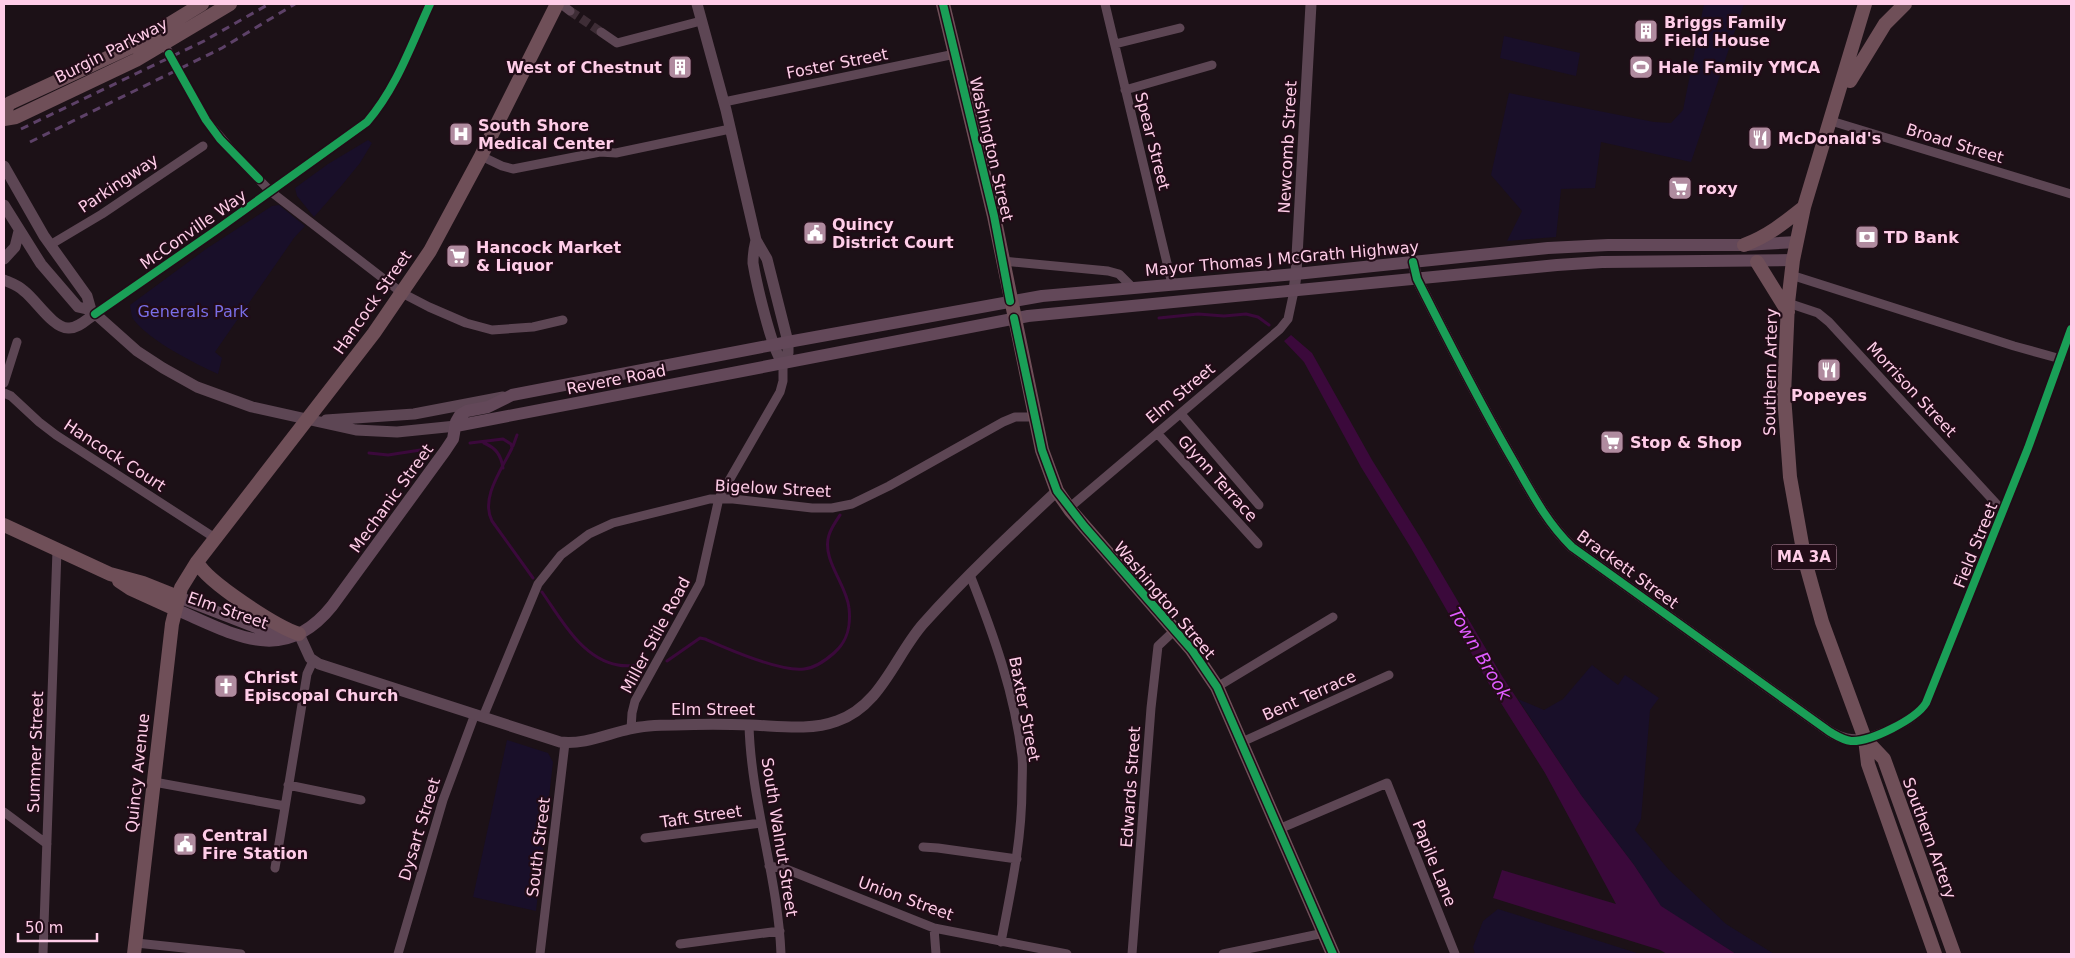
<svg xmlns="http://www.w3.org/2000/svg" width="2075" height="958" font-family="'DejaVu Sans',sans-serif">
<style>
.green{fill:#190f29}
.water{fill:#3b093b}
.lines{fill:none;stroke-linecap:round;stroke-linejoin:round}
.stream{stroke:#3b093b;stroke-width:3}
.minor-tunnel{stroke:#3e2d36;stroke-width:9;stroke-dasharray:9 4.5;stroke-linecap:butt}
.minor{stroke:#5d4654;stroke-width:9}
.tertiary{stroke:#5d4654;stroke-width:11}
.secondary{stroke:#634859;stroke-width:12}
.primary{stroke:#6f4f58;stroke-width:14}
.rail{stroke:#5d4168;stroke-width:3;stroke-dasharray:8 6;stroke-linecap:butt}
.cycleway-casing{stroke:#210c17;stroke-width:11}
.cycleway{stroke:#1a9f57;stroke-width:8}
.labels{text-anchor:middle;stroke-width:4.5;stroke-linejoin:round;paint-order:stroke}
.shield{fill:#210c17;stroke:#bc93a9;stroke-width:1}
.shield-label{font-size:15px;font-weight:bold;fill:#ffcde8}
.poi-label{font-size:16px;font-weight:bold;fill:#ffcde8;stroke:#210c17;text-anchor:start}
.street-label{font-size:16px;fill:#ffcde8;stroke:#210c17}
.park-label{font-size:16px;fill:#7a6ee7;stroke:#210c17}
.water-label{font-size:18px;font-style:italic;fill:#e05bff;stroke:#210c17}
</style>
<rect width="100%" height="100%" fill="#1c1117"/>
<!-- green -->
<path class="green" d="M1704,4H1744L1691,162L1601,142L1595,188L1561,189L1556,237L1507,241L1522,211L1491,175L1509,93L1654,122L1671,123L1683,110Z
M1504,36L1580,53L1576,76L1500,58Z
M368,140L372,143L360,163L342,185L314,217L297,196L295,188L328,164Z
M279,205L305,226L294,238L215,352L222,358L218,374C194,363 150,341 134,320C131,316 131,310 130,305L206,249L272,206Z
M1592,665L1618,685L1625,675L1659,698L1650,710L1641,819L1635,830L1669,870L1726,924L1774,954H1736L1661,907L1634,865L1581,795L1518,699L1544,710L1563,699Z
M507,740L548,753L553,762L536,911L473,897Z
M1498,909L1640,954H1475L1473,947L1483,921Z"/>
<!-- water -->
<path class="water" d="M1291,335L1312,353L1372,460L1420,537L1502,676L1581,795L1634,865L1661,906L1736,954H1667L1660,950L1493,898L1502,870L1616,904L1545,773L1489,684L1411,548L1361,467L1304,362L1284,341Z"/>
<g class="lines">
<!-- stream -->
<path class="stream" d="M1159,318L1198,314L1224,316L1246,314L1258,317L1269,325
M470,443L503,439L511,444L512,448C502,469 480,498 492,521L533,578
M484,443C496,448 501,455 503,468
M513,446L517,435
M369,453L388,455L427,449
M542,592C561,619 582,659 618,665C627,667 637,665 645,665
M667,661L700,638L705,639C728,649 780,672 804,669C815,668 826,660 834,653C848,641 851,626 849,608C847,585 821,559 829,535C831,528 836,521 840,515"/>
<!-- minor-tunnel -->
<path class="minor-tunnel" d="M570,11L601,32"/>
<!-- minor -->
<path class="minor" d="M561,4L570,11
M1105,4L1172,284
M601,32L617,43L701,21
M164,44L206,120L239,159L270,191L402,293L429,307L466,323L492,330L533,327L563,320
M1115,44L1180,28
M1125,90L1212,65
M724,102L955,54
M1831,121L2071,194
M481,156L502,166L513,169L600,152L616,153L730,129
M50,245L102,214L203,146
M1003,261L1108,271L1119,274L1133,288
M1791,275L2014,346L2061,359
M1788,303L1818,313L1829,322L2003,511
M95,314L215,231L367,122C397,87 411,45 430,4
M4,383L17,342
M4,393L11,396L39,422L56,435L215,538
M1181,414L1259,505
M1157,433L1258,544
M1069,508L1280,329L1288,319L1294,291
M970,575C993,633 1015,694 1022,757C1023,767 1022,778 1022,787C1022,840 1011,890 1001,942
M1217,687L1333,617
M483,717L538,584L561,555L589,534L613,523L710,499H733L812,508H832L852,504L889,486L1003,422L1015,417H1034
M749,725C751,802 778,877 781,954
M631,729L632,713L635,701L700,583L719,498L780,392L783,381V363
M1865,739C1887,730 1913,724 1926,703L2028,448L2071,329
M1242,742L1389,675
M154,782L285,806
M288,785L361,800
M4,812L47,844
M1279,829L1387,783L1455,954
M645,838L761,823
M923,847L938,848L1017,859
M769,866L786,869L934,928L1067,954
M275,868L307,674L313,661
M934,928L936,954
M136,943L241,954
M680,944L780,931
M43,954L57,550
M398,954L443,800L475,714
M540,954L565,743
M1132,954L1151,708L1158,646L1175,630
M1223,954L1324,933"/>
<!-- tertiary -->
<path class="tertiary" d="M697,4L726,110L756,240L767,259L788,342V353L783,363C772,352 756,281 753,263C753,255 754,248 756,240
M4,166L44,236L87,296L91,310
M4,205L41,264L78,307L91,310L137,351L163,368L197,387L252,407L356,430L397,432L456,426
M4,259L15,247L19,231
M1413,262L1417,279C1448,340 1479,402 1514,462C1531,492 1547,523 1572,547L1830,732C1842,739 1851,741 1865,739
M4,280C11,283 18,285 24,291C36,300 53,328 68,328C78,329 87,319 95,314
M1294,291L1296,274L1311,4
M326,420L414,414L503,397
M299,634L310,658L319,664L560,742C584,745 607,734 630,729C645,725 660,725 675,725C700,724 726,724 751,725C779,726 810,731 837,721C881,706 895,656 923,624C965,577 1011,534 1057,491"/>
<!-- secondary -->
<path class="secondary" d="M456,426L1028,316L1557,265L1602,262L1793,260
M178,597L258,628L294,634
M175,609C234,634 283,667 332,606L445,451L453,439L456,422L460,415L467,411L488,407L512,395L788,342L1042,296L1296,274L1548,248L1608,245H1744L1797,242"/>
<!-- primary -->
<path class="primary" d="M943,4L994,216L1042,450L1057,491L1071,511L1192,650L1217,687L1333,954
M1865,4L1804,207L1793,260L1788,303L1784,395L1790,477L1805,561L1822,622L1865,739L1868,764L1935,954
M1850,81L1885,24L1905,4
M4,110L10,103L135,45L202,4
M4,119L16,117L136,60L230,4
M1744,245C1768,236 1784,223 1804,207
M1757,262L1788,312
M4,525L110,574L143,583L178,597
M197,562C207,582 277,627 299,634
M119,581L131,589L175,609
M1865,739L1884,759L1954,954
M134,954L172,624L181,588L197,562L374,333L430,251L481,156L557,4"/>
<!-- rail -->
<path class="rail" d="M21,129L204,41L269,4
M30,142L222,48L295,4"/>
<!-- cycleway casing -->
<g class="cycleway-casing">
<path id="cycleway" d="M943,4L994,216L1010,301
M169,54L206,120L220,139L259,179
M1413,262L1417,279C1448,340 1479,402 1514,462C1531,492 1547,523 1572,547L1830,732C1837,736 1843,740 1851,741C1871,742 1916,719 1926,703L2028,448L2071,329
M95,314L215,231L367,122C397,87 411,45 430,4
M1014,318L1042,450L1057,491L1084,526L1192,650L1217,687L1333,954"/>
</g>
<!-- cycleway -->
<use href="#cycleway" class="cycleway"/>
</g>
<!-- icons -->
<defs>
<g id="building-square" transform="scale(1.25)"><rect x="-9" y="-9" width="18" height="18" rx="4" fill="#b08b9f" stroke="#210c17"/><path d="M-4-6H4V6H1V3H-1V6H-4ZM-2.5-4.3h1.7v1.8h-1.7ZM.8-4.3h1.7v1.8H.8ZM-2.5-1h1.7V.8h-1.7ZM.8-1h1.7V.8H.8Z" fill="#fff"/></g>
<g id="stadium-square" transform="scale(1.25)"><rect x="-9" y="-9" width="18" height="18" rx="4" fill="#b08b9f" stroke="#210c17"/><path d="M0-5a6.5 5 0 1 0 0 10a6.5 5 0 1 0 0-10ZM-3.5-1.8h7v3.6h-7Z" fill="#fff"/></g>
<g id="hospital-square" transform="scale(1.25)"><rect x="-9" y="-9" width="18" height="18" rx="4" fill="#b08b9f" stroke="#210c17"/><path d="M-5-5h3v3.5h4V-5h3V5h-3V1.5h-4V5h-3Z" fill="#fff"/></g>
<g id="restaurant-square" transform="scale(1.25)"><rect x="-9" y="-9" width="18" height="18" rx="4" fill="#b08b9f" stroke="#210c17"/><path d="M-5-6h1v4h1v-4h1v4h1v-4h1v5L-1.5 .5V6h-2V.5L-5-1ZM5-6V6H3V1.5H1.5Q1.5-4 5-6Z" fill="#fff"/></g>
<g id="supermarket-square" transform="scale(1.25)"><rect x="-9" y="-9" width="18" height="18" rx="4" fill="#b08b9f" stroke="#210c17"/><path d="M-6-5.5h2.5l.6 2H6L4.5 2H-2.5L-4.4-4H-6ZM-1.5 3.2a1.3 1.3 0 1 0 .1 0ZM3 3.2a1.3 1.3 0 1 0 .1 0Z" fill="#fff"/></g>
<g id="civic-square" transform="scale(1.25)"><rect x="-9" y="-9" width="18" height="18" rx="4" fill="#b08b9f" stroke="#210c17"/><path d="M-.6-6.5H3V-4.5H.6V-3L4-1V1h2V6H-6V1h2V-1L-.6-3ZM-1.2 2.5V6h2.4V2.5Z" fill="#fff"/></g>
<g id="bank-square" transform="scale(1.25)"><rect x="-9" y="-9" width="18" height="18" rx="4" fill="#b08b9f" stroke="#210c17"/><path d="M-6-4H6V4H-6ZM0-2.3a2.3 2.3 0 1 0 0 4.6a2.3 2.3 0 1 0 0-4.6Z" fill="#fff"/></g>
<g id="church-square" transform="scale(1.25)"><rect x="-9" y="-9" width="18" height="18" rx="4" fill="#b08b9f" stroke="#210c17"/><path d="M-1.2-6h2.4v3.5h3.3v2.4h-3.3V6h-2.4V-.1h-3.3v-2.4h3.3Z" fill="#fff"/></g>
</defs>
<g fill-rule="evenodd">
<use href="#building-square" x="1646" y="31"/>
<use href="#building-square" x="680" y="67"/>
<use href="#stadium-square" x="1641" y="67"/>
<use href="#hospital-square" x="461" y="134"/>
<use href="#restaurant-square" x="1760" y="138"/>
<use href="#supermarket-square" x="1680" y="188"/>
<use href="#civic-square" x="815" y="233"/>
<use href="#bank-square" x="1867" y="237"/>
<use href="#supermarket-square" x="458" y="256"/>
<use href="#restaurant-square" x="1829" y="370"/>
<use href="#supermarket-square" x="1612" y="442"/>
<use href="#church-square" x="226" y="686"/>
<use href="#civic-square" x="185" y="844"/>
</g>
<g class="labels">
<!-- shield labels -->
<rect class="shield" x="1771.5" y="544.5" width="65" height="25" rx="4"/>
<g class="shield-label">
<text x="1804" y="562">MA 3A</text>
</g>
<!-- poi labels -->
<g class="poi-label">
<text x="1664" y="28">Briggs Family<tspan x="1664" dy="18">Field House</tspan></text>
<text x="662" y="73" text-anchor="end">West of Chestnut</text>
<text x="1658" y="73">Hale Family YMCA</text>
<text x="478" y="131">South Shore<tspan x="478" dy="18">Medical Center</tspan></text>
<text x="1778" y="144">McDonald's</text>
<text x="1698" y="194">roxy</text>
<text x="832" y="230">Quincy<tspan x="832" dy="18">District Court</tspan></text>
<text x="1884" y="243">TD Bank</text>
<text x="476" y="253">Hancock Market<tspan x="476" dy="18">&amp; Liquor</tspan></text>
<text x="1829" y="401" text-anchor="middle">Popeyes</text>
<text x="1630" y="448">Stop &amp; Shop</text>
<text x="244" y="683">Christ<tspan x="244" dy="18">Episcopal Church</tspan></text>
<text x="202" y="841">Central<tspan x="202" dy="18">Fire Station</tspan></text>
</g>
<!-- street labels -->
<g class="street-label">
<text transform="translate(111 50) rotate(-27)" y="6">Burgin Parkway</text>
<text transform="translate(837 63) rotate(-11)" y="6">Foster Street</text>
<text transform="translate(1153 141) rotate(76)" y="6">Spear Street</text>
<text transform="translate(1955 143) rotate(17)" y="6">Broad Street</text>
<text transform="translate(1287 147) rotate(-87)" y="6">Newcomb Street</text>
<text transform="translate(992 149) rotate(77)" y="6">Washington Street</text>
<text transform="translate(118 183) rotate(-34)" y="6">Parkingway</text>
<text transform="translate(193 229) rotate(-35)" y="6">McConville Way</text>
<text transform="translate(1282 258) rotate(-5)" y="6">Mayor Thomas J McGrath Highway</text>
<text transform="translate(372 302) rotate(-55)" y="6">Hancock Street</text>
<text transform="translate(1770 372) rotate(-89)" y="6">Southern Artery</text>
<text transform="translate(616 379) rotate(-11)" y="6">Revere Road</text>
<text transform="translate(1912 389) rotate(47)" y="6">Morrison Street</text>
<text transform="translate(1180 393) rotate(-40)" y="6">Elm Street</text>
<text transform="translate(115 455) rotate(33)" y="6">Hancock Court</text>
<text transform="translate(1218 478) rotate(48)" y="6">Glynn Terrace</text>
<text transform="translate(773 488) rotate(3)" y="6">Bigelow Street</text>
<text transform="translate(391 498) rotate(-54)" y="6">Mechanic Street</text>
<text transform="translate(1975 545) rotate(-68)" y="6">Field Street</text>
<text transform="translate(1628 569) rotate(36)" y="6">Brackett Street</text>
<text transform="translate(1165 600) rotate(50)" y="6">Washington Street</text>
<text transform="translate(228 610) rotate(19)" y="6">Elm Street</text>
<text transform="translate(655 635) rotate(-62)" y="6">Miller Stile Road</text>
<text transform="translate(1309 695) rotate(-24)" y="6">Bent Terrace</text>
<text x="713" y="715">Elm Street</text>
<text transform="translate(1025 709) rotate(79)" y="6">Baxter Street</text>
<text transform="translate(35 752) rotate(-88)" y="6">Summer Street</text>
<text transform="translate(137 773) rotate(-84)" y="6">Quincy Avenue</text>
<text transform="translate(1130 787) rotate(-86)" y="6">Edwards Street</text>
<text transform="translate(701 816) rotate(-8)" y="6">Taft Street</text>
<text transform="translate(419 829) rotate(-73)" y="6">Dysart Street</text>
<text transform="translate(780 837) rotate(81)" y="6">South Walnut Street</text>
<text transform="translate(1930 838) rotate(70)" y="6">Southern Artery</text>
<text transform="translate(538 847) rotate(-83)" y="6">South Street</text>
<text transform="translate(1435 863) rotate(68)" y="6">Papile Lane</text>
<text transform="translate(906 898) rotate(20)" y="6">Union Street</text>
</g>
<!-- park labels -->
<g class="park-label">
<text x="193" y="317">Generals Park</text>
</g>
<!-- water labels -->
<g class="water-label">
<text transform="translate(1480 654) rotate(59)" y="6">Town Brook</text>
</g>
</g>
<!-- border -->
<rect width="2075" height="958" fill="none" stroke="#ffcde8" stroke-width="10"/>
<!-- scale -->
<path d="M18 933v8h79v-8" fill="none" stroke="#ffcde8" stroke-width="2.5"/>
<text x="25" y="933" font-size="15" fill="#ffcde8" stroke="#210c17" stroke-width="4" paint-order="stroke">50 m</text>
</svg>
